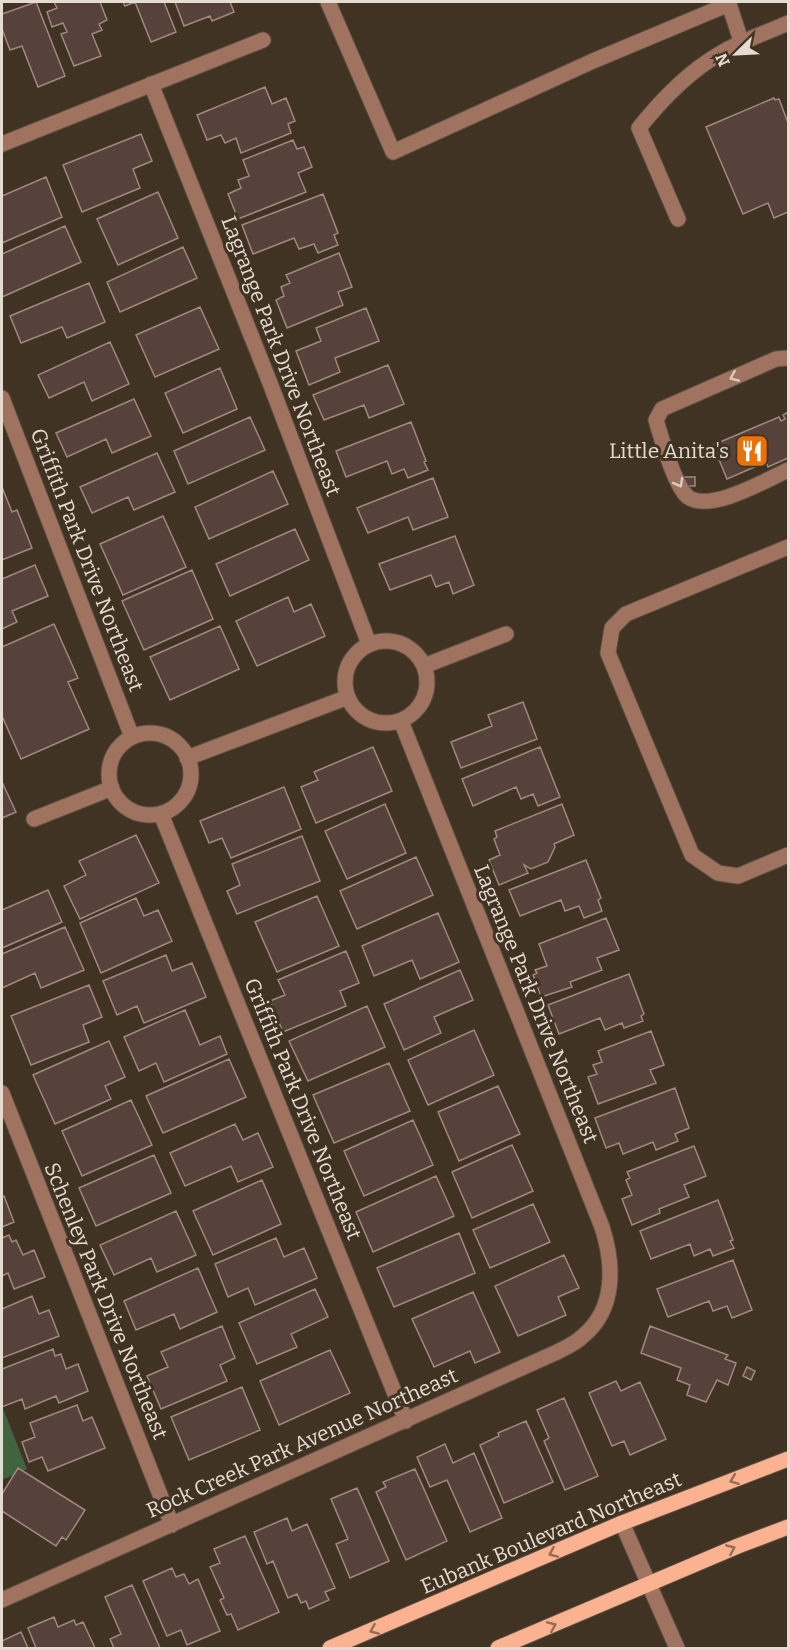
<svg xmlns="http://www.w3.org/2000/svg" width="790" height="1650" font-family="Bitter,serif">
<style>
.green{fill:#3f643f}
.building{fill:#57413b;stroke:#a18780;stroke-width:1.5}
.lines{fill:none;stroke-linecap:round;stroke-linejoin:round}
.minor-casing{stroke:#5e5142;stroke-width:17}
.major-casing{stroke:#5e5142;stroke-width:17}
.minor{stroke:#9f735f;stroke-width:15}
.major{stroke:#fbb291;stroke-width:15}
.oneway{stroke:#dacbc0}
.oneway2{stroke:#956c54}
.labels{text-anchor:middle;stroke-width:6;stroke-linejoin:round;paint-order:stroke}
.street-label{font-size:21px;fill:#e4dbd1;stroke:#413323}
.poi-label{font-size:21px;fill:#e4dbd1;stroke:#413323;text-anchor:end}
</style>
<rect width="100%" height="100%" fill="#413323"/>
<!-- green -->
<path class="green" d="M2,1406L27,1469L2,1480Z"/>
<!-- building -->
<path class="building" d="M36,2L65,76L38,87L22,46L10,50L2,29V14Z
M54,2H100L107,20L99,24L102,30L92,34L101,56L74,66L61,34L67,32L63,23L52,27L47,12L57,8Z
M123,2H164L176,32L151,42L135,2L125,6Z
M175,2H230L234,12L212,21L210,16L184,26Z
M265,87L272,104L286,98L295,121L288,124L291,133L241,153L236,138L225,143L221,135L207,140L197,115Z
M774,98L775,100L779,99L788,123V212L774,218L768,203L743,214L706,127Z
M141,134L152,161L133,169L140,188L82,212L63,165Z
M293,140L297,149L304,147L312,167L298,173L306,192L238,219L228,194L241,188L238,180L249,176L243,160Z
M46,177L62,217L2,243V196Z
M158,192L178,238L118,265L97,219Z
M323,194L338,233L334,235L338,245L318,253L314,244L299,249L294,238L253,254L242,225Z
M65,226L81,262L2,297V254Z
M183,247L197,278L120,312L107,282Z
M339,253L352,287L338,292L343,305L287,328L276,300L284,296L281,287L290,283L286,275Z
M89,283L105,322L67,338L62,327L21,343L10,316Z
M200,307L219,349L155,377L136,335Z
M366,308L379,341L335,358L340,372L309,385L296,351L321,341L316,328Z
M110,342L129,384L92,401L84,382L49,398L38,375Z
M388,365L404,404L369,418L364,405L324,420L313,395Z
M220,368L237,409L183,433L165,393Z
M134,399L151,436L112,453L106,439L67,457L56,433Z
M788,412V458L768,467L766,462L727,479L713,445L779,417L781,421L785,419L783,415Z
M250,417L265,450L188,484L174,451Z
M411,422L426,461L424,462L428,470L408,478L404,469L392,474L387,461L346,477L336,451Z
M157,453L175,492L134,510L128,497L92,513L80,487Z
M273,471L288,504L209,539L195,507Z
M683,477H695V486H683Z
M433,478L448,517L413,530L408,517L368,533L357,508Z
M2,487L12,512L17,510L32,548L2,560Z
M163,516L186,567L123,595L100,544Z
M295,529L309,560L230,596L216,564Z
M455,536L474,585L453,594L449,582L436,587L431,575L390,590L379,564Z
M35,565L48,596L12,611L17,622L2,629V579Z
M192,570L213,619L144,650L122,601Z
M288,597L294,612L311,604L325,636L257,666L236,621Z
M54,624L78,678L68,682L89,729L21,759L2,716V647Z
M220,626L239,669L170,700L150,657Z
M523,702L537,739L461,768L451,742L492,726L488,715Z
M373,747L392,791L316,823L301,787L318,780L314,772Z
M540,747L560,797L538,806L533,794L521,799L516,787L473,806L462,779Z
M2,782L16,812L2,818Z
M284,787L301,829L231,858L222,838L209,843L200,821Z
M385,804L406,853L347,879L325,831Z
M562,804L574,835L554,844L555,847L548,862L531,869L524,865L528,873L499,885L489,860L500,855L494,839L497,837L495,831Z
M136,835L159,883L80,919L64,886L86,875L79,861Z
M302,836L320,881L237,914L227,891L240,885L232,864Z
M416,857L433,895L357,929L340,891Z
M586,860L601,898L598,900L602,911L584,918L579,906L565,911L561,900L520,916L509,890Z
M48,890L62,922L2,948V910Z
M317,896L339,946L277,972L255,922Z
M136,898L144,916L158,910L172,941L101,973L80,923Z
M438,913L459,962L420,979L412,960L374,976L362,946Z
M606,918L619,950L597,958L602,970L570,982L572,987L541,997L533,975L537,973L535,970L547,966L539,944Z
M65,927L84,970L41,988L35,973L2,988V954Z
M346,951L359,983L340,991L346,1006L283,1032L270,1001L285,995L278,980Z
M166,955L172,971L192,963L206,997L144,1023L137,1006L117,1015L103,981Z
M460,970L473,1000L434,1017L441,1033L404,1050L384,1004Z
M629,974L644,1014L641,1016L643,1021L624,1028L622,1023L605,1030L600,1018L559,1034L548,1005Z
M89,985L102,1017L83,1025L89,1042L31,1065L11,1016Z
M367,1006L385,1047L308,1081L289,1041Z
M185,1010L200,1045L220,1036L227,1054L164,1082L156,1063L139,1071L124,1037Z
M474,1030L494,1075L428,1105L408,1060Z
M651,1031L664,1065L650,1070L656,1083L598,1104L588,1077L597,1074L593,1065L602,1062L598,1051Z
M109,1041L125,1077L105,1086L111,1099L55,1124L33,1075Z
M229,1059L246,1097L163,1133L146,1096Z
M389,1063L410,1111L334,1143L313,1095Z
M498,1086L520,1134L459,1161L438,1112Z
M675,1088L689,1128L675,1134L678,1141L656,1150L653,1142L623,1154L619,1143L606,1148L595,1118Z
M131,1100L152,1145L82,1176L62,1131Z
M413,1120L433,1165L364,1196L344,1151Z
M235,1124L243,1140L258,1133L273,1167L238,1182L231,1166L185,1186L170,1153Z
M512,1145L533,1191L472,1218L452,1172Z
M694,1146L706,1176L684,1185L689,1197L659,1209L660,1213L632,1225L622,1199L632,1195L626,1180L630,1178L627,1172Z
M154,1155L171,1193L96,1226L79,1188Z
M436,1176L454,1216L373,1252L356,1212Z
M262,1180L281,1224L213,1255L193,1211Z
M4,1196L14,1222L2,1227V1197Z
M718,1200L733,1240L730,1241L734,1248L713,1256L710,1249L694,1256L690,1244L651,1259L640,1231Z
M533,1204L550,1242L490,1268L473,1230Z
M176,1211L196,1255L157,1272L151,1258L114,1275L100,1245Z
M459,1233L475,1273L394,1307L377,1268Z
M9,1235L12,1242L16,1240L23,1255L34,1250L45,1277L14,1289L8,1273L2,1276V1238Z
M276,1238L284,1257L304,1248L317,1278L255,1305L248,1288L228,1297L215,1264Z
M564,1255L579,1288L558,1297L566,1315L518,1336L495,1286Z
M733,1260L752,1310L732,1318L727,1306L713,1311L709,1301L668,1317L657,1289Z
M198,1268L217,1312L180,1329L174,1314L136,1330L124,1301Z
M315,1289L328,1317L291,1334L297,1347L257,1364L239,1323Z
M473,1292L500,1352L475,1363L470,1351L434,1367L412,1319Z
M32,1296L39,1314L49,1310L59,1336L2,1358V1309Z
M222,1326L235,1358L220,1365L227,1381L161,1409L147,1376L168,1367L161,1352Z
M650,1326L728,1355L725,1359L736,1363L728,1385L717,1380L706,1402L687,1395L690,1385L677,1380L681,1368L641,1353Z
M53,1349L55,1356L61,1354L66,1369L78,1364L88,1391L59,1403L56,1396L25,1409L22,1399L2,1407V1369Z
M330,1350L350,1393L279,1425L260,1381Z
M747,1367L755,1371L751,1380L743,1376Z
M616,1381L621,1391L640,1382L666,1439L630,1455L624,1441L612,1446L589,1393Z
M242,1387L260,1430L189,1460L171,1417Z
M564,1398L598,1476L565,1490L544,1441L549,1438L537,1410Z
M77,1405L83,1421L92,1417L105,1448L48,1471L42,1457L29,1462L22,1442L35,1437L30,1423Z
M526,1421L553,1482L504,1503L480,1445L499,1436L498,1433Z
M445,1444L453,1463L474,1453L502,1518L470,1532L447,1480L430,1487L417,1457Z
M18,1468L85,1510L66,1540L62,1537L56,1546L2,1511V1494Z
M415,1469L447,1541L406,1560L376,1492L386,1487L383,1482Z
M357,1488L389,1561L350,1578L336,1544L348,1539L331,1499Z
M287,1518L292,1531L307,1524L335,1588L325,1592L329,1600L309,1609L306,1601L301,1603L297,1594L288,1598L273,1561L267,1564L254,1532Z
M245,1536L279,1612L238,1630L231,1614L227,1615L220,1600L224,1598L210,1567L220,1563L214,1549Z
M172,1568L176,1577L184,1574L189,1584L198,1579L220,1631L187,1645L181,1630L167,1636L143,1581Z
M132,1585L160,1648H114L110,1639L121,1634L105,1597Z
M54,1617L58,1627L74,1620L76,1625L83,1622L95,1648H36L28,1628Z
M21,1632L28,1648H2V1641Z"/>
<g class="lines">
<!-- minor casing -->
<g class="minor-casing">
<path id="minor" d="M328,2L393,152L593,61L729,4L728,2
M729,4L742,44
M151,84L270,383L369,644
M2,144L263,40
M678,219L639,128C662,99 688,72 721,53C741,41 766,33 788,23
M788,358L776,359L662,409L656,420C661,437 675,487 688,497C710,513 766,480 788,470
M2,398L132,737
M788,547L626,614L612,628L608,653L692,855L718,873L738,876L788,855
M345 682a41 41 0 1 1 82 0a41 41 0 1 1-82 0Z
M424,666L506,634
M109 774a41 41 0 1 1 82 0a41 41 0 1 1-82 0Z
M187,758L348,697
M161,814L406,1421
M34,819L112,788
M2,1093L172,1525
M622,1523L677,1648
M2,1600L555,1353C565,1348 575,1344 583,1336C616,1309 614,1264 602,1227L401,721"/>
</g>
<!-- major casing -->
<g class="major-casing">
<path id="major" d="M330,1648L622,1523L788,1459
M498,1648L738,1546L788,1527"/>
</g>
<!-- minor -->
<use href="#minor" class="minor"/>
<!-- major -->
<use href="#major" class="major"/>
</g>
<!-- one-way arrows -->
<defs><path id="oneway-chevron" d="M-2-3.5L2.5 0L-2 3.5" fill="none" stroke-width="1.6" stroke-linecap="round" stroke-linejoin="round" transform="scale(1.5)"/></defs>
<g class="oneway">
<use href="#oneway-chevron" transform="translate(734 377) rotate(157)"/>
<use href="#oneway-chevron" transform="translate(679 483) rotate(61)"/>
</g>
<g class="oneway2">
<use href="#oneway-chevron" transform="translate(734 1480) rotate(159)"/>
<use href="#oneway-chevron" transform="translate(731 1549) rotate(-23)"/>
<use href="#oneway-chevron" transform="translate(553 1553) rotate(157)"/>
<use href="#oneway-chevron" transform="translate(552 1626) rotate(-23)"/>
<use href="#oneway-chevron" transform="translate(374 1630) rotate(157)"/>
</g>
<!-- icons -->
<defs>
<g id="restaurant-square" transform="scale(1.725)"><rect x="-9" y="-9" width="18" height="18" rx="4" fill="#e8710a" stroke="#413323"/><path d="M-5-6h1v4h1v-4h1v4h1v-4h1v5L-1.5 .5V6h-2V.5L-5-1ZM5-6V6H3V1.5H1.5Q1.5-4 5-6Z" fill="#fff"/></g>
</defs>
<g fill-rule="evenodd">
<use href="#restaurant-square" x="752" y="451"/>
</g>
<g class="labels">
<!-- street labels -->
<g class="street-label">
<text transform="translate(281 356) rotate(69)" y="7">Lagrange Park Drive Northeast</text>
<text transform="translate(87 560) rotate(69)" y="7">Griffith Park Drive Northeast</text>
<text transform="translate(536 1004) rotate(68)" y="7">Lagrange Park Drive Northeast</text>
<text transform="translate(303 1109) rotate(68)" y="7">Griffith Park Drive Northeast</text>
<text transform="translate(106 1301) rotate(68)" y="7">Schenley Park Drive Northeast</text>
<text transform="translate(302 1443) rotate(-24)" y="7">Rock Creek Park Avenue Northeast</text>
<text transform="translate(551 1533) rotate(-23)" y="7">Eubank Boulevard Northeast</text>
</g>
<!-- poi labels -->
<g class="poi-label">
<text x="729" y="458">Little Anita's</text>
</g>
</g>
<!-- border -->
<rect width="790" height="1650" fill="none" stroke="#e4dbd1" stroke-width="6"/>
<!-- north arrow -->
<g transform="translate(736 54) rotate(246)" stroke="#413323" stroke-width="4.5" paint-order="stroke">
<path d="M0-4.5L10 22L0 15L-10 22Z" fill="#e4dbd1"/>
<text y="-9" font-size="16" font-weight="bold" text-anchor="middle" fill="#e4dbd1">N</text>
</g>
</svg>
